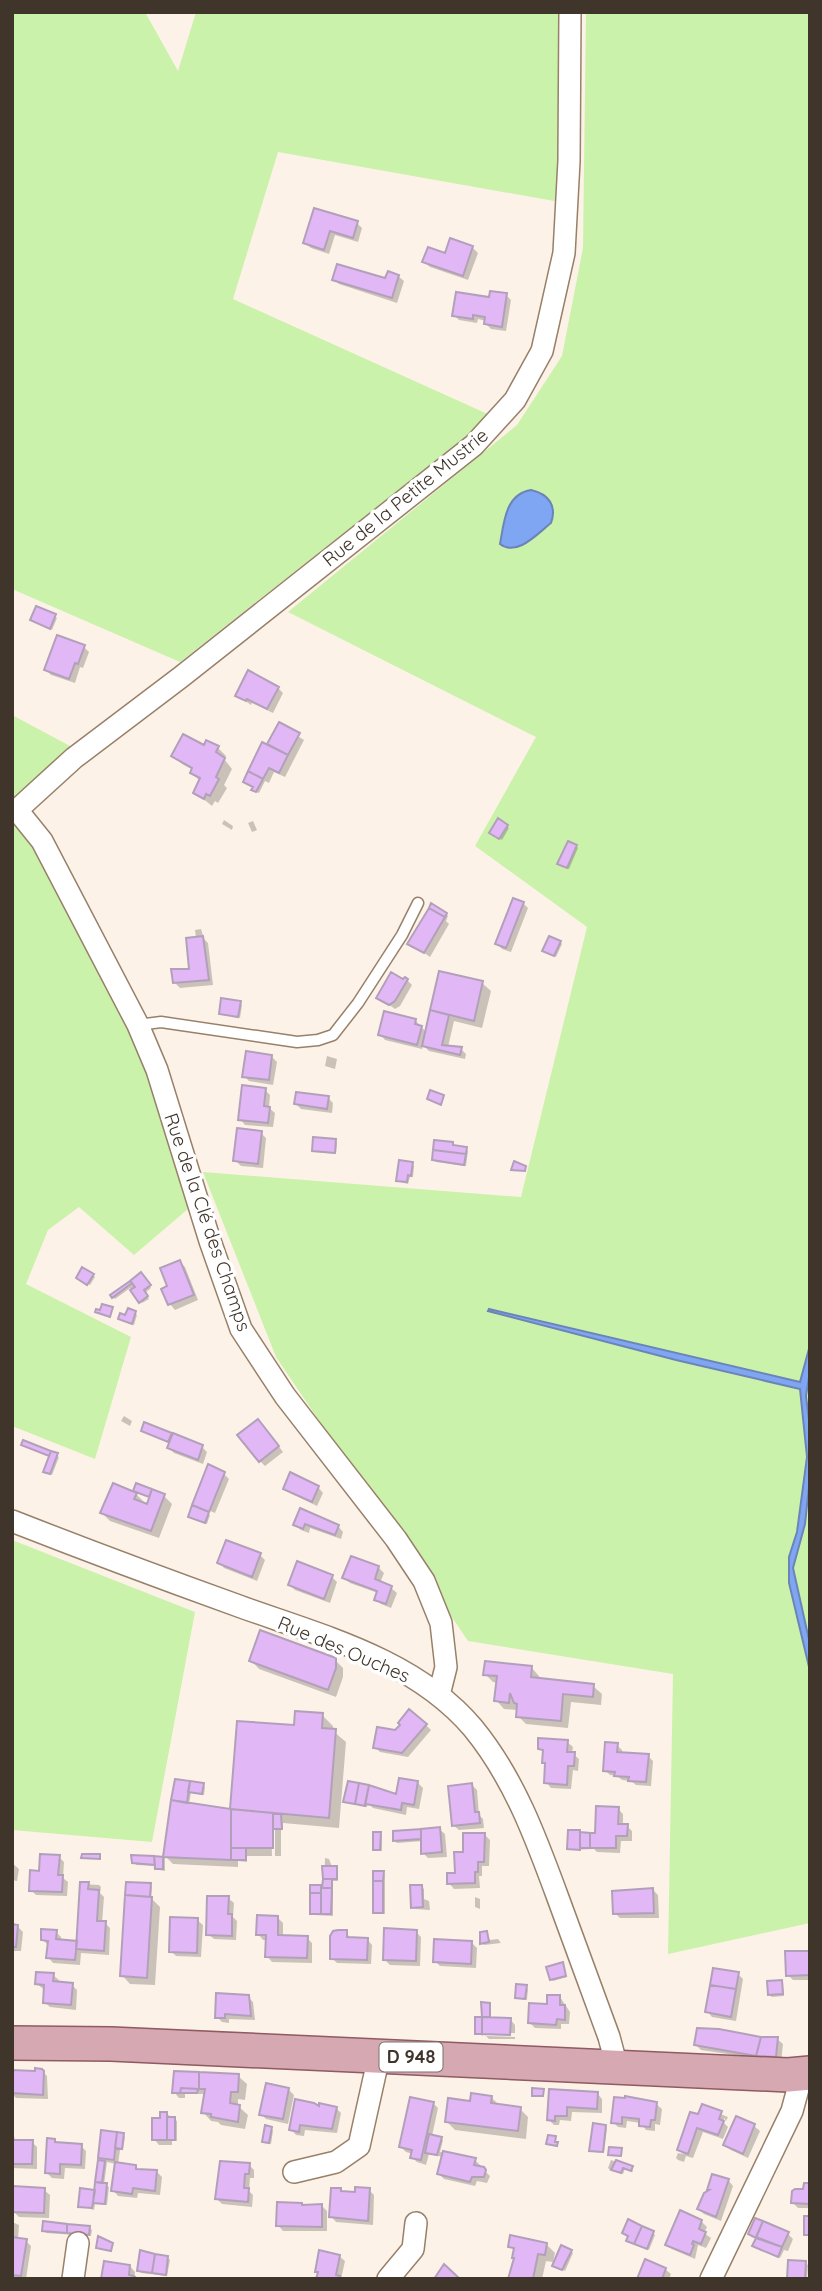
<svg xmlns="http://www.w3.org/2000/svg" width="822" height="2291" font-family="Quicksand,sans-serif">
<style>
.green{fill:#cbf2aa}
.water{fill:#7fa6f3;stroke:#6c84b7;stroke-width:2}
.shadow{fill:#0003}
.building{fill:#e2b7f5;stroke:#b2a0bb;stroke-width:2}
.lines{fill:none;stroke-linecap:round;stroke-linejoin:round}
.lane-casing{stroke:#988069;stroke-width:13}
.street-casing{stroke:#988069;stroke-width:24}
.primary-casing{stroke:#8f5a62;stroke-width:36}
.lane{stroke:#fff;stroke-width:10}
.street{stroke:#fff;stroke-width:21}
.primary{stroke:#d6a8b2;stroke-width:33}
.labels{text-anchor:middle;stroke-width:7;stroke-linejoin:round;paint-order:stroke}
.shield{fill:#fff;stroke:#79726b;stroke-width:2}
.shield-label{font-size:18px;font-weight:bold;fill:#3f352b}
.street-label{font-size:19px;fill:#3f352b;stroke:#fff}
</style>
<rect width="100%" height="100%" fill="#fdf2e8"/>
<!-- green -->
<path class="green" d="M12,12H145L178,71L196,12H559L560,202L278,152L233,299L492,416L180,662L12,589Z
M586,12H810V1923L668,1954L673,1674L468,1641L276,1357L203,1172L521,1197L587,927L475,846L536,737L288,612L517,425L562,356L583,248Z
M12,715L70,746L26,821L129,1015L188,1209L134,1255L79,1207L48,1230L26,1284L131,1337L95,1459L12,1426Z
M12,1540L195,1612L152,1842L12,1830Z"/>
<!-- water -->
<path class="water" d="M531,490C549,494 557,506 551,523C537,534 517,557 500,544C504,523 505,494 531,490Z
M489,1309L800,1382L810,1345V1371L806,1396L810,1428V1477L805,1524L793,1568L810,1644V1671L789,1583V1557L797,1532L807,1457L800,1389L676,1360L488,1311Z"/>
<!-- shadow -->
<path class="shadow" d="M315,210L357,223L362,228L358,242L335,235L329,254L311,248L305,243Z
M472,247L478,253L468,280L430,267L424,262Z
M398,276L404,281L397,303L339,284L334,279L386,281Z
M506,295L511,300L506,331L491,329L485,323L486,321L478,319L477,323L459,320L454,315L490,299Z
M54,616L57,618L52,630L32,620Z
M84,647L89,652L83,668L80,667L75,683L51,675L46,670Z
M278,688L283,693L273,713L252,703L251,705L237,695Z
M279,724L304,740L285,777L274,772L269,783L265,781L259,793L256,792L268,746Z
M204,747L218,748L226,756L224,759L232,769L224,785L227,788L218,803L215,801L212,806L195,792L200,781L192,773L193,770L182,764L174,756Z
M224,820L233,826L232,830L222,824Z
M253,821L257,830L252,832L248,823Z
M498,821L509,828L502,840L493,835Z
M576,846L578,848L569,869L562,866Z
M523,903L528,908L511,952L502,949L497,944Z
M446,914L448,916L446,921L449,924L430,957L410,943Z
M201,929L204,939L208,943L213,985L180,988L174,982L191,970L196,938L195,930Z
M560,942L562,944L556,957L546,952Z
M441,973L482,983L491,991L482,1028L454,1021L448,1047L461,1049L466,1054L465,1059L429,1051L423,1045L422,1049L385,1040L380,1034L416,1021L427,1033Z
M407,980L412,985L400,1006L395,1009L378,997Z
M240,1003L242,1005L240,1018L221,1013Z
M271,1056L277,1062L273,1085L249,1081L244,1076Z
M327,1056L337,1059L335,1069L325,1066Z
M265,1090L270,1095L269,1108L275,1113L273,1127L245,1125L240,1119Z
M328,1098L333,1103L332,1113L301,1109L296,1104Z
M261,1133L266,1138L263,1168L241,1166L235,1160Z
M335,1141L337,1143L336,1154L316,1152L314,1150Z
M454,1146L468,1151L466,1166L436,1162L434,1160Z
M412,1164L414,1166L413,1177H410L408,1184L400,1182L398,1180Z
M180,1262L185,1267L198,1300L175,1310L170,1304L163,1290L169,1287Z
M141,1274L151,1288L145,1293L149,1299L142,1303L130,1288L115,1299L112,1296Z
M93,1275L95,1277L90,1285L80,1280Z
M135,1313L137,1315L134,1325L120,1319Z
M124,1416L132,1421L130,1426L121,1421Z
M263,1426L283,1452L265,1466L260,1461Z
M145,1433L171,1434L202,1447L207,1452L203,1464L174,1453L169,1448L171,1443Z
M24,1442L59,1457L52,1475L45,1471L50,1457L26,1446Z
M209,1467L224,1474L229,1479L215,1513L198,1506V1509L210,1515L207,1524L190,1516Z
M137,1485L164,1496L172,1504L159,1538L110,1521L102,1513L136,1494L144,1502L143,1505L148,1506L151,1498L137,1493L135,1491Z
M318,1487L323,1493L317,1506L290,1493L285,1488Z
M301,1510L338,1526L343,1532L341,1539L310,1528L309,1533L301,1530L295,1525Z
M260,1555L265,1560L257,1581L224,1568L219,1562Z
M352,1558L379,1568L384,1573L380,1583L391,1588L397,1593L391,1608L381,1604L376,1599L378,1593L350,1583L344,1578Z
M332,1577L337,1582L330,1603L295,1590L290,1585Z
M251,1660H335L343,1668V1677L336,1697L259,1669Z
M531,1667L539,1676V1680L593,1686L602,1694L601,1705L571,1702L568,1728L526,1724L518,1716V1710L504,1709L496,1700L498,1683L493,1682L485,1674Z
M322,1715L333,1726V1731L346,1742L339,1828L283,1823V1830H281V1856H275V1822H271L272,1856H247V1862L238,1861V1867L173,1864L165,1856L176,1781L203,1785L205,1787L204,1795L191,1793L189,1804L231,1809L295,1727Z
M426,1725L431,1730L408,1757L380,1752L375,1747L396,1732Z
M567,1742L573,1747L572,1753L579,1759L578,1771L573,1770L571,1789L551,1788L546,1782L547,1765L543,1762L544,1753L540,1749Z
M617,1745L622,1750V1754L648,1756L653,1761L651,1786L636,1785L631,1781L622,1780L617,1776L610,1775L605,1770Z
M418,1783L423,1788L419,1809L407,1807L406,1815L373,1808L368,1803L367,1807L345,1801L397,1796Z
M472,1785L477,1790L479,1815L483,1819L484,1828L459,1830L453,1825Z
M618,1809L623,1814V1826H627L632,1831V1841H621L620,1853L597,1852L594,1849L571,1850L569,1848L582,1834L597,1835Z
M439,1829L445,1834L447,1857L428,1858L423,1853V1841L397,1843L395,1841Z
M380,1834L382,1836V1851H377L375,1849Z
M485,1835L490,1840L489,1866H482V1876H479L480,1888L454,1889L449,1883L456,1875L465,1854Z
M59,1857L64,1862L63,1878L68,1882L67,1896L36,1895L31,1890L41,1872Z
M133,1857L165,1858V1871L159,1870L157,1866L136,1865Z
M325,1858L329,1859L332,1867L338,1869V1881H333V1916L314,1915L312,1913V1887H324Z
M12,1863L19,1869L17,1881L12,1880Z
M383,1873L385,1875V1914H377L375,1912Z
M82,1884L99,1885L101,1887L100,1893L104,1897L102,1923H105L110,1928L109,1955L81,1953L80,1965L53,1963L48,1957V1945L42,1939L56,1932L61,1937V1941L78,1943Z
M150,1885L152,1887L151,1898L160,1907L155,1985L130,1984L122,1975Z
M422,1887L424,1889V1899L429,1901L430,1910L415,1909L412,1907Z
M653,1890L658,1895L659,1918H620L615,1913Z
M475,1897L480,1899V1909L475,1907Z
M228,1898L234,1903L233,1917L237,1921L236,1940L214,1939L208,1934Z
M278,1918L283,1923V1937L307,1938L312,1943V1963L272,1962L267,1956L268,1940H263L258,1934Z
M197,1920L203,1925L201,1957L176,1956L171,1951Z
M12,1926H17L23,1932L21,1951H12Z
M346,1932L351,1939H367L372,1945L371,1964L337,1963L332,1958Z
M416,1932L421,1937L420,1966L390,1965L385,1960Z
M487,1933L490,1940L498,1939L501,1943L484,1945L482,1943Z
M471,1942L477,1948L476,1968L440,1966L435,1961Z
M810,1953V1980H793L788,1975Z
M562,1964L567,1977L553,1981L551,1979Z
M738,1974L743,1979L736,2021L712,2017L707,2011Z
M53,1975L59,1980L58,1984L72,1985L77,1990L76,2010L50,2007L44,2002L45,1989L42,1988L36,1983Z
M781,1982L783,1984L784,1996L772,1997L769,1995Z
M526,1987L528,1989L527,2000L519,1999L517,1997Z
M248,1997L253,2002L255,2020L229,2019V2023L222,2022L217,2017Z
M560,1997L570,2012L569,2024H561V2029L535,2028L530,2023Z
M483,2004L491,2006V2019H510L515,2025V2033H486V2036L515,2037V2039H489L483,2033V2036L477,2033L483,2018Z
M761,2038L777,2039L783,2044L781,2062L701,2050L696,2045Z
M42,2071L47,2076L48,2099L16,2098L12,2094V2072Z
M175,2072L238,2076L247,2084L245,2100L238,2099V2106L248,2115L245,2129L221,2125L218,2122L211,2121L203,2112L206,2094H185V2098H179L174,2092Z
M289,2090L294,2095L288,2124L266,2119L261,2114Z
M550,2091L597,2093L602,2099V2113L572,2112L571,2121L560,2120L559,2125H554L549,2120Z
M491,2097L500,2106L520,2109L528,2117L526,2139L455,2130L447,2122L472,2103Z
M615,2099L656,2104L662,2109L660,2125L655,2124V2131L646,2130L641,2123L627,2121L626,2128L618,2127L613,2122Z
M433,2103L438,2108L432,2136L443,2140L440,2152L475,2160L480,2165V2168L483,2169L490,2176L487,2183L477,2181L475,2186L444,2179L439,2174L443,2157L429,2154L426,2165L417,2162L412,2157L413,2154L406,2152L401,2147Z
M703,2107L728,2117L726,2121L724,2118V2123L728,2127L723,2139L703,2132L693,2158L686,2156L684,2162L678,2160L676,2158L678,2153L683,2154L679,2150Z
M336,2108L341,2113L337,2133L305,2130L304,2136L296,2135L291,2129L320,2109Z
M167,2114L177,2121V2141H172V2145H159L154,2139L162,2119Z
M737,2118L754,2126L760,2131L748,2158L731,2150L725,2145Z
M12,2125L15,2141L32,2142L37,2147V2169L12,2168Z
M605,2126L607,2128L604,2153L593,2152L591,2150Z
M271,2128L273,2131L271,2144L264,2141Z
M103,2132L123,2135L125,2137L123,2150H120L118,2165L135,2167L139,2171H156L162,2177L160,2195L138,2193L137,2198L118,2196L113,2190L116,2164L107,2162L104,2185L109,2187L107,2205L95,2204L94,2210L80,2206L96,2192Z
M55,2140L59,2144L81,2146L86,2151L85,2169L65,2168L64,2179L52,2178L47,2173Z
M611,2160L632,2168L633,2172L625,2169L623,2174L610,2170L608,2168Z
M249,2165L254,2170V2178H250L249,2191L253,2195L252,2207L222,2204L216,2198Z
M728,2180L733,2186L721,2221L704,2214L699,2209L711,2191Z
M810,2185V2208H798L793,2203Z
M44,2190L50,2195L49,2218L19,2217L13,2211Z
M341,2190L344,2193L357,2194L369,2190L374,2195L373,2225L336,2222L331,2216Z
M322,2206L327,2211V2231H283L278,2225L304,2207Z
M701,2221L707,2227L704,2233L711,2238L706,2248L698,2245L695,2259L672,2249L667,2244Z
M12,2222L19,2225L18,2239L26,2241L31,2246L26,2279H12Z
M90,2228L92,2230L91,2236L46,2233L44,2230Z
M653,2233L655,2235L649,2250L630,2242Z
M788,2234L793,2239L788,2251L784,2250L780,2258L757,2248L754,2245L758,2238L752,2236Z
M547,2245L555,2253L553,2262L546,2261L542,2279H510L516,2259L515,2252L510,2246Z
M571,2251L573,2253L565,2271L556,2267Z
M339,2256L345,2261L341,2279H318L319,2273L317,2271Z
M168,2258L170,2260L167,2276L141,2273L139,2270Z
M805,2263L808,2265L807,2279H789Z
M130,2266L135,2272L134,2279H103Z
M665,2269L671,2274L669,2279H639Z"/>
<!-- building -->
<path class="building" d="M314,208L358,221L353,238L330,231L324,250L303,243Z
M450,238L473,246L463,276L422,262L428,247L445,253Z
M337,264L385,278L388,271L399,275L392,298L332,280Z
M490,291L507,293L502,327L484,324L485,317L473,315V319L452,316L456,292L489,297Z
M36,606L56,614L50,629L30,620Z
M57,635L85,645L78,664L75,663L69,679L44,670Z
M248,670L279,687L267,709L247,699L246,701L235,696Z
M279,722L300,733L288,755L267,744Z
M183,734L204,745L206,740L219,746L216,752L225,758L216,777L219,779L210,796L206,794L204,799L193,793L200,778L190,773L192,768L171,756Z
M262,742L288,755L279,773L269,768L263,779L248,771Z
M248,771L263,779L256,792L251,790L253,787L243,782Z
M498,818L508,825L499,839L489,833Z
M568,841L577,845L567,868L557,864Z
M513,898L524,902L506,948L495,944Z
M431,903L447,913L445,917L429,908Z
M429,908L445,917L424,953L407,944Z
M203,936L209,980L173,983L171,969H189L186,938Z
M549,936L561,941L554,956L542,951Z
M439,971L483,981L474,1021L430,1010Z
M391,972L403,979L405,977L408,979L395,1001L389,1005L376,998Z
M221,998L241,1001L238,1017L219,1014Z
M430,1010L449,1015L442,1045L462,1047L460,1055L422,1046Z
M384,1011L416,1019L415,1024L422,1026L417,1045L378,1035Z
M246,1051L272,1055L269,1080L242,1077Z
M242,1085L266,1088L264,1106L270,1107L268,1123L238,1120Z
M430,1090L444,1095L441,1105L427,1099Z
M296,1092L329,1096L327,1109L294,1104Z
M237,1128L262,1131L258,1164L233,1161Z
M313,1137L336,1139L335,1153L312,1151Z
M434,1140L453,1142V1145L467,1147L466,1154L433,1150Z
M433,1150L466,1154L464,1165L432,1160Z
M399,1160L413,1162L411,1176L408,1175L407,1182L396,1181Z
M514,1161L526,1166L525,1171L511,1170Z
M180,1260L194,1295L168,1305L161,1289L167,1286L160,1268Z
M82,1267L94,1274L87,1285L76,1278Z
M141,1272L151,1285L144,1290L148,1296L139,1303L130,1290L135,1287L130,1281Z
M130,1281L132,1283L112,1298L110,1295Z
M102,1304L113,1307L110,1317L95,1312L96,1309L100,1310Z
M128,1308L136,1311L132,1324L118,1319L120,1313L125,1315Z
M258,1419L279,1446L259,1462L237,1435Z
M144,1422L172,1433L168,1442L141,1431Z
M173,1433L203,1445L198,1460L167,1448Z
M23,1440L51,1451L49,1456L21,1445Z
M51,1451L58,1453L50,1474L43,1472Z
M208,1464L225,1472L209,1512L192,1505Z
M290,1472L319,1486L312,1502L283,1489Z
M113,1483L137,1493L134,1499L147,1504L152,1489L165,1494L151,1531L100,1513Z
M136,1483L152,1489L149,1497L133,1491Z
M192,1505L209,1512L205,1523L188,1517Z
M300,1508L339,1525L335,1535L305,1524L303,1529L293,1525Z
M226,1540L261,1553L252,1577L217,1563Z
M351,1556L379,1566L375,1579L392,1586L386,1604L374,1600L377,1591L342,1578Z
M297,1561L333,1575L324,1599L288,1585Z
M260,1630L336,1658V1668L328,1690L249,1661Z
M485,1661L532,1666L531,1677L594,1684L593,1697L563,1694L561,1721L516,1717L517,1704L514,1703L510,1693L509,1703L494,1701L497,1676L483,1675Z
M409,1709L427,1724L402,1753L373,1748L377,1727L395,1730L400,1725L398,1723Z
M295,1711L323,1713L322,1728L336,1729L329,1818L230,1809L237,1721L294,1725Z
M538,1738L568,1740L567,1752H575L574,1766H568L567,1785L544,1783L545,1763H542L543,1750L538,1749Z
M605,1742L618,1743L617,1752L649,1754L646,1782L628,1781L629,1777L614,1776L615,1772L603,1771Z
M399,1778L418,1781L414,1805L402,1803L401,1810L365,1804L369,1785L396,1794Z
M175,1779L190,1781L187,1803L171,1800Z
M190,1781L204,1783L202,1794L188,1792Z
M348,1781L359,1783L355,1804L343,1802Z
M359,1783L369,1785L365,1806L355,1804Z
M472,1783L475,1812H479L480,1823L452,1826L448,1786Z
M171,1800L231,1809V1860L163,1857Z
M596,1806L619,1807L618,1824H628L627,1836H616V1848H590V1833H595Z
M231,1809L273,1813V1848H231Z
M273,1813L281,1814L282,1829H273Z
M440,1827L442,1852L421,1854V1829Z
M421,1829V1839L393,1841V1831Z
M568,1830H580V1850L567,1849Z
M373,1832H381L380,1850H373Z
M580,1832L590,1833V1848H580Z
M463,1833H485L484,1862H478V1872H475V1883L447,1884V1873H455L454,1852H463Z
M231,1848H246V1860H231Z
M40,1854L60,1855L58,1875H63L62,1892L29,1891L30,1870L39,1871Z
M82,1854H100V1859L81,1858Z
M131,1855L154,1856L155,1865L132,1863Z
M154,1856L163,1857V1869H155Z
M322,1866H337V1879H323Z
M373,1871H384L383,1881H373Z
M323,1879H332V1888H322Z
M373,1881H383V1913H373Z
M80,1882H89L88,1889L99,1890L97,1921H106L104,1951L76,1949Z
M126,1882L151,1883L150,1897L125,1895Z
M310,1885H321V1893H310Z
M410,1885H422L423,1907L411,1908Z
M321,1888H332L331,1914H321Z
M653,1888L654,1913L613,1914L612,1891Z
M310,1893H321V1914H310Z
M125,1895L152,1897L147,1978L120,1976Z
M207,1896H229L228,1914H232V1936L206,1935Z
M257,1915L278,1916V1935L308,1936L307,1958L265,1957L266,1935H256Z
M170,1917L198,1918L197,1953L169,1952Z
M12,1924L18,1925L16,1947H12Z
M384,1928L417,1930L416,1961L383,1960Z
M41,1929L57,1930L56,1939L77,1941L75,1960L46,1958L48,1941L41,1940Z
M338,1930H347V1937L368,1938L367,1960L330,1959V1936L333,1931Z
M487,1931L489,1942L480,1944V1932Z
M434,1939L472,1941L471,1964L433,1962Z
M785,1951H810V1975L786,1976Z
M563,1962L566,1976L550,1980L546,1967Z
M713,1968L739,1972L736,1989L710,1985Z
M36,1972L54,1973L53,1981L73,1983L71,2005L43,2003L44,1985L35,1984Z
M782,1980L783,1994L768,1995L767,1981Z
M516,1984L527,1985L525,1999L515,1998Z
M710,1985L736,1989L731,2017L705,2012Z
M216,1993L249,1995L251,2016L225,2014V2018H215Z
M547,1995H560V2005H565V2020L557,2019L556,2025L528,2023L529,2003L547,2004Z
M481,2002L490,2003V2017H482Z
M475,2017H482V2034H475Z
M482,2017L511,2018L510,2035L482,2034Z
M697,2028L719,2029L761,2037L756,2056L694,2045Z
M761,2037H778L776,2057L756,2056Z
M35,2068L42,2069L44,2071L43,2095L12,2093V2070L35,2071Z
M174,2071L199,2072V2089L181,2088L180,2093H172Z
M199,2072L239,2074L238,2092H231L230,2103L240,2105L238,2122L211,2117V2114L201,2113L205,2089H199Z
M266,2083L289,2088L283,2119L259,2115Z
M181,2088L198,2089L197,2093H180Z
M532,2088L544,2089L543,2096H532Z
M549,2089L598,2092L597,2109L567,2107V2116H555V2121L547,2120Z
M471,2093L492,2096L491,2103L521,2107L518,2131L445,2122L448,2098L470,2101Z
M625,2096L657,2102L655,2120H651L650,2127L639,2126V2119L622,2117V2124L611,2123L614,2097L625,2098Z
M410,2097L434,2102L421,2160L410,2158L412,2150L399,2147Z
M295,2099L314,2103L319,2106V2103L337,2107L332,2129L300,2125L299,2132L289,2130Z
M702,2104L722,2111L719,2119L724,2121L718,2135L697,2128L688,2154L677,2150L690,2112L698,2114Z
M160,2112H167V2140H152V2118H160Z
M736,2116L755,2124L743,2154L723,2145Z
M167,2117H175V2140H167Z
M593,2123L606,2125L603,2152L589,2151Z
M265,2125L272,2127L269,2143L262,2142Z
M101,2130L117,2132L114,2160L98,2158Z
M117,2132L124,2133L122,2149L115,2148Z
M429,2134L442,2137L437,2155L425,2153Z
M548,2135L556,2136L555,2142H558L557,2146L546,2144Z
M47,2138L55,2139V2142L82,2144L81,2165L60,2164V2174L45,2173Z
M12,2140H33L32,2164H12Z
M609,2147L622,2148L621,2156L608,2155Z
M443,2151L476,2158L474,2165L484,2167L486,2170L484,2177H472L470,2182L437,2174Z
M98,2160L105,2161L102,2183L95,2182Z
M616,2160L633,2166L631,2171L623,2168L621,2173L611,2170Z
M220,2161L250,2163L249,2174H245L244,2188H249L248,2202L215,2199Z
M115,2162L136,2165V2169L157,2170L155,2191L133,2188L132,2194L111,2191Z
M712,2174L729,2179L716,2217L697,2209L704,2193L709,2190H707Z
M95,2182L107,2183L105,2204L93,2203Z
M804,2183H810V2204L791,2203L792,2191L795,2189H803Z
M13,2186L45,2188L44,2213L12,2212Z
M355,2187L370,2188L368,2221L329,2217L331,2188H341V2191L355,2192Z
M80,2188L95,2190L92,2208L78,2207Z
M277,2202L302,2203V2205L322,2204V2227L276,2226Z
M680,2210L702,2220L699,2229L706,2232L701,2244L693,2241L692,2244L694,2245L690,2255L665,2245Z
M804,2216H810V2235H804Z
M755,2218L763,2221L756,2238L748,2234Z
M628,2219L642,2226L634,2244L626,2241L628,2236L622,2233Z
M43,2221L67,2224V2233L42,2231Z
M763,2221L789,2232L782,2247L756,2237Z
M67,2224L90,2226L89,2235L67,2233Z
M642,2226L654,2231L647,2249L634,2244Z
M510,2235L547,2243L545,2255L538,2254L533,2279H508L514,2258H512L514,2248L508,2247Z
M98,2236L113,2243L111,2251L96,2248Z
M12,2237L27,2239L21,2276L12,2275Z
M756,2238L782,2247L778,2257L752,2246Z
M561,2245L572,2250L562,2270L552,2266Z
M140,2250L155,2254L152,2273L137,2271Z
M319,2250L340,2255L336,2275L340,2276L339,2279H316L318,2272H315Z
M155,2254L168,2256L166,2275L152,2273Z
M645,2259L666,2268L662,2279H637Z
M788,2260L806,2261L805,2279H787Z
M104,2261L130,2265L129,2275L134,2276L137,2279H101Z
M444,2264L460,2279H434Z"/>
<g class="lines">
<!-- lane casing -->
<g class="lane-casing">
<path id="lane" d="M138,1025L161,1022L297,1042L318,1040L333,1035L358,1003L402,935L418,903"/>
</g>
<!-- street casing -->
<g class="street-casing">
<path id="street" d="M12,810H17L74,758L181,677L474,445L515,400L542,351L564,253L569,161L570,12
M17,810L42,841L138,1025L157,1070L210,1241L241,1329L285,1396L396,1539L424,1581L441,1623L446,1667L439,1695
M12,1521C86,1550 161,1578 236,1605C318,1635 414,1658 473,1728C514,1778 536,1838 558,1898C575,1944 592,1991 609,2037L617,2067
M294,2172L336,2162L359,2146L379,2056
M73,2279L78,2243
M388,2279L413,2249L416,2223
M711,2279L792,2111L802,2074"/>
</g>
<!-- primary casing -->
<g class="primary-casing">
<path id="primary" d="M12,2043L111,2044L788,2075L810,2073"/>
</g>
<!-- lane -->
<use href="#lane" class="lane"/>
<!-- street -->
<use href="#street" class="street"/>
<!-- primary -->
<use href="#primary" class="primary"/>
</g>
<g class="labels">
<!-- shield labels -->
<rect class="shield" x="379.5" y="2042.5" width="63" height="29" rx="5"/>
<g class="shield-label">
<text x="411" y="2063">D 948</text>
</g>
<!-- street labels -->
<g class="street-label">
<text transform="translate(405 497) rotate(-39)" y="7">Rue de la Petite Mustrie</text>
<text transform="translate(208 1222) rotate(71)" y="7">Rue de la Clé des Champs</text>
<text transform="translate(344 1649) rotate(23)" y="7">Rue des Ouches</text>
</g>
</g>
<!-- border -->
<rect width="822" height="2291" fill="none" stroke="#3f352b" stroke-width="28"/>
</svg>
